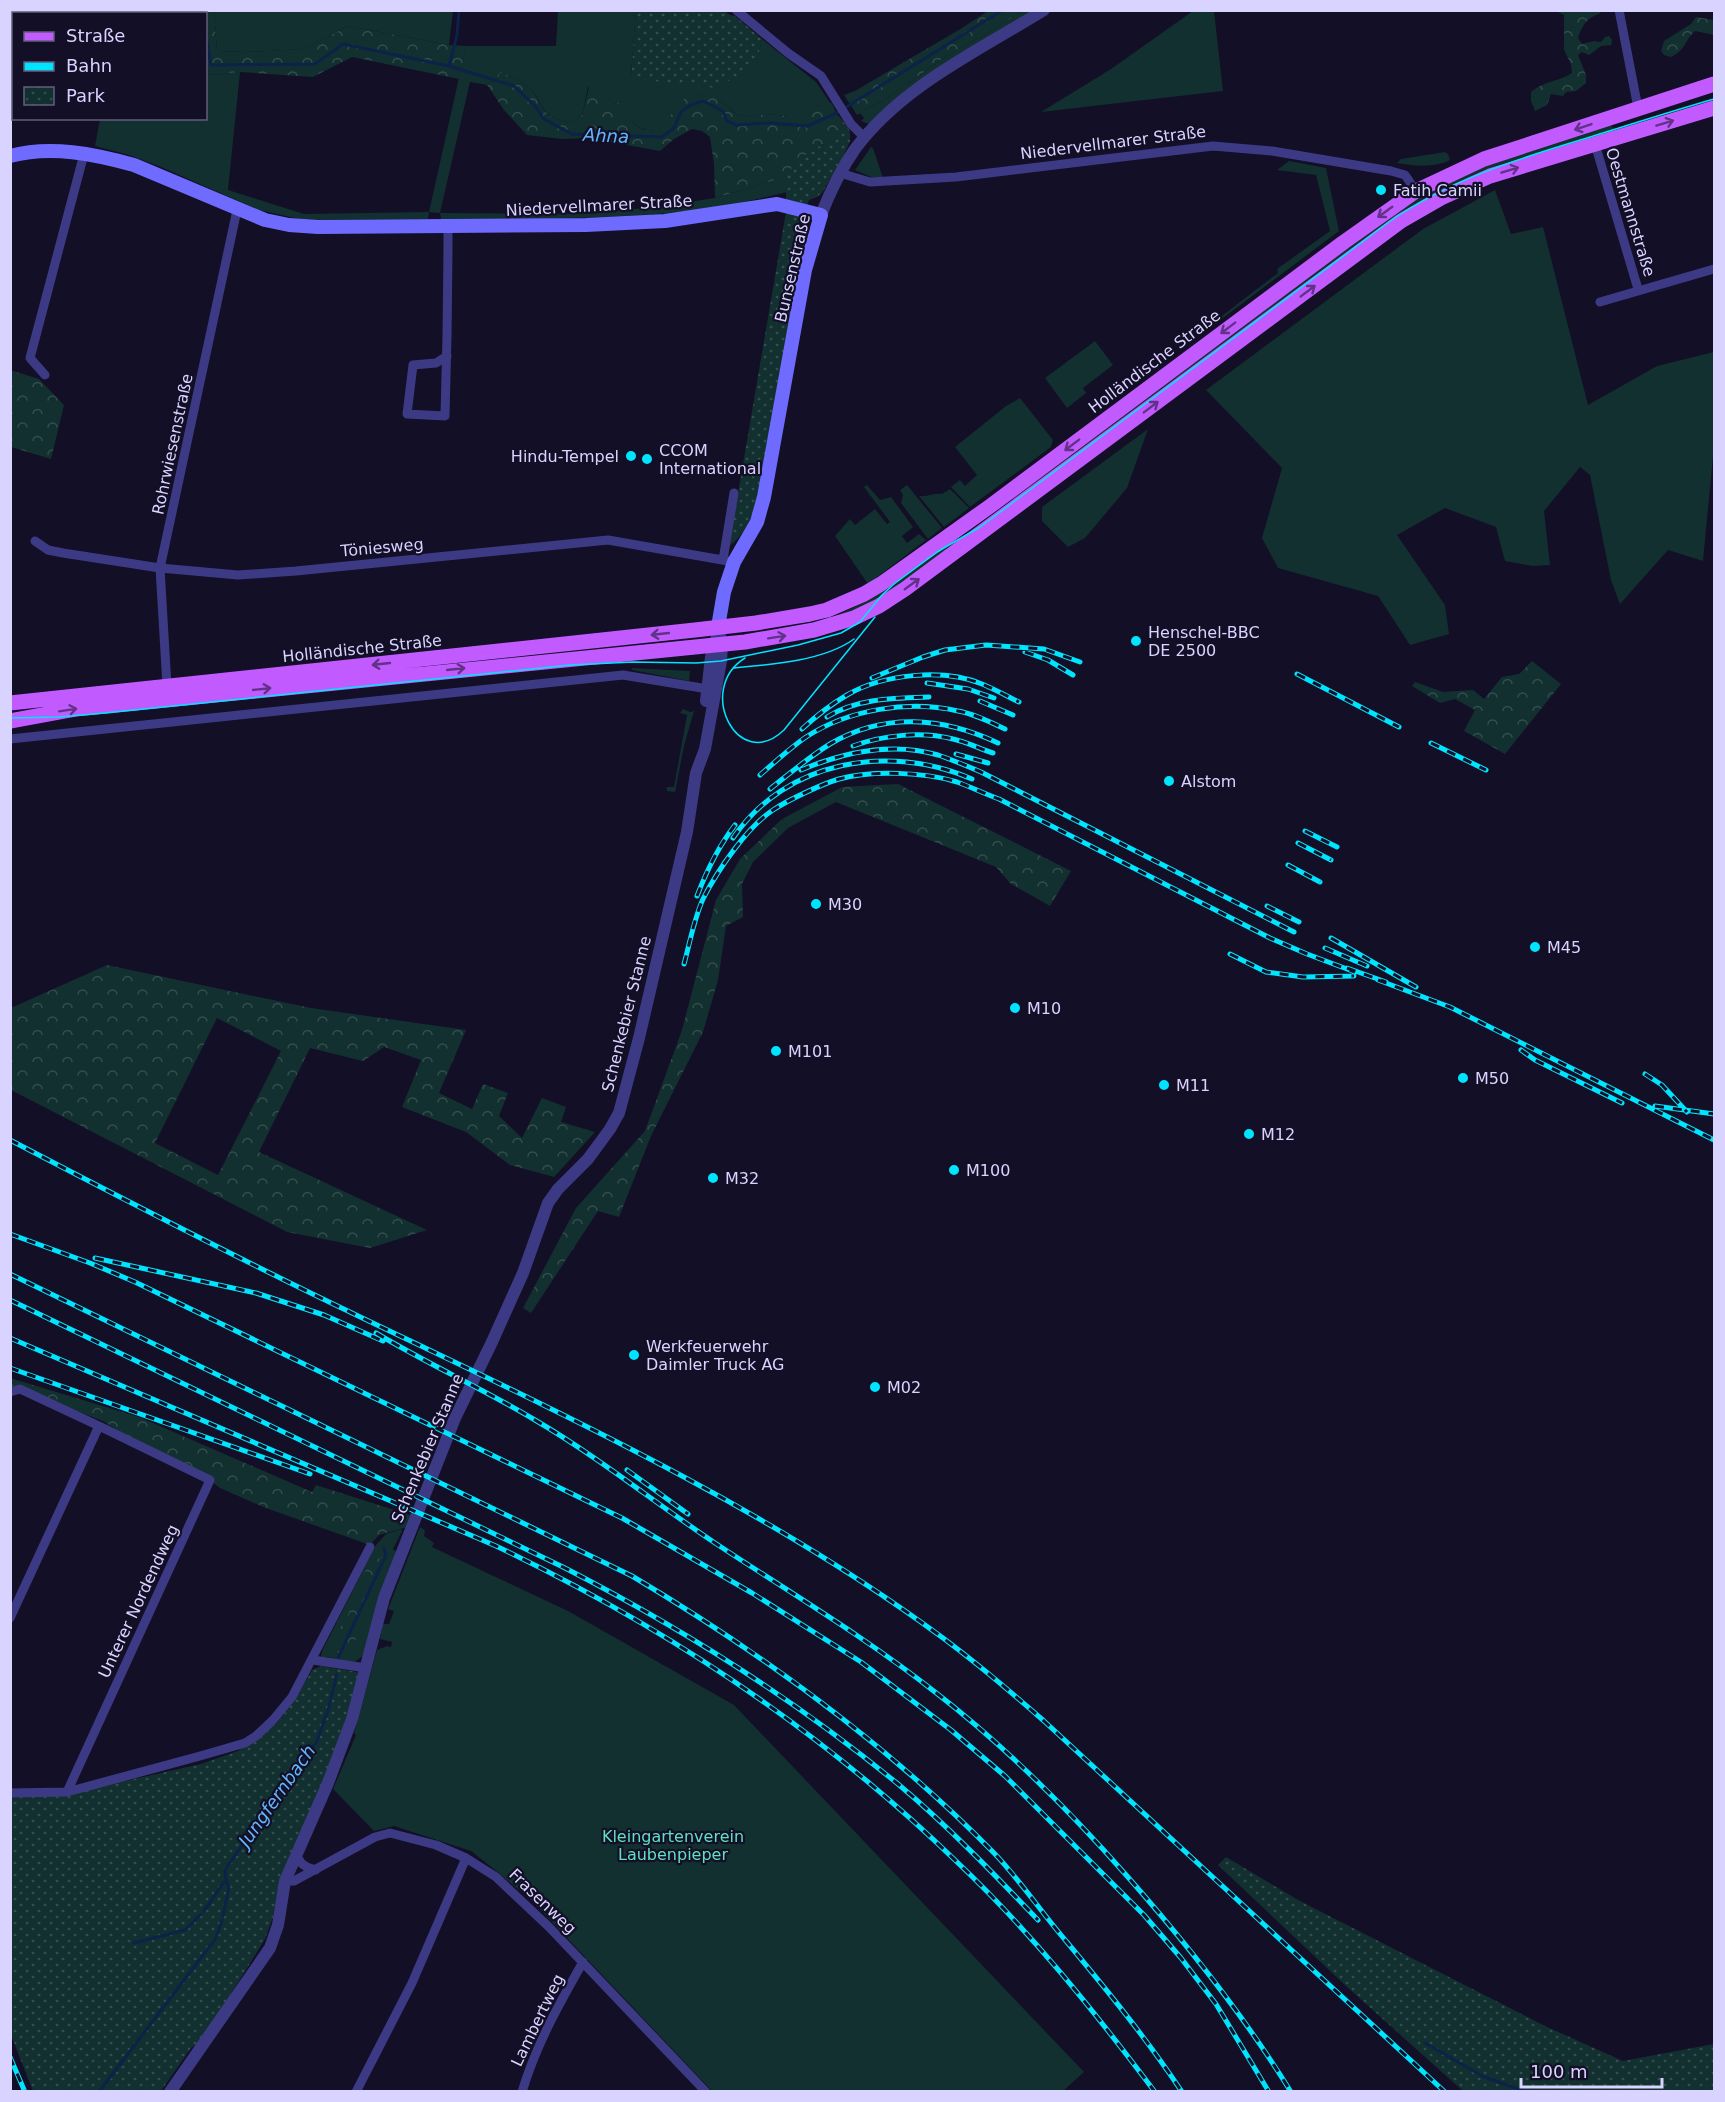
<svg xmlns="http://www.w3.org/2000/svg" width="1725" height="2102" font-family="'DejaVu Sans',sans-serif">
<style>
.green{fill:#12302f}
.forest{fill:url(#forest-crowns);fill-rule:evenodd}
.park{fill:url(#park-dots)}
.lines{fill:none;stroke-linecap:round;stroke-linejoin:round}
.stream{stroke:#0c2248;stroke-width:3}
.minor{stroke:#3d3a85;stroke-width:9}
.tertiary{stroke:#3d3a85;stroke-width:12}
.secondary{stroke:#6f6bff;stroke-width:14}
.primary{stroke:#c25bff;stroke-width:15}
.tram{stroke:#00e5ff;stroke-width:1.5}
.rail-casing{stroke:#00e5ff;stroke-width:5}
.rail{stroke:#130f26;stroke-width:3;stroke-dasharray:9;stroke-linecap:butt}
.oneway{stroke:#623188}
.poi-dot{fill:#00e5ff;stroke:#130f26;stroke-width:2}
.labels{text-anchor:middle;stroke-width:4.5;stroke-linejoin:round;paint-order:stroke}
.street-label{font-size:16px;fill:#d9d4ff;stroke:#130f26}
.poi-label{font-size:16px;fill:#d9d4ff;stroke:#130f26;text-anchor:start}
.park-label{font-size:16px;fill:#5fe0c0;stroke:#130f26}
.water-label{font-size:18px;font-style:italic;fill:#62b6ff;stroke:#130f26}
</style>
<defs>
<pattern id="forest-crowns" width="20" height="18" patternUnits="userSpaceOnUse" patternTransform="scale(1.5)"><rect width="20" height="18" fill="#12302f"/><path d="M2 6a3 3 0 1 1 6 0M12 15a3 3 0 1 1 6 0" fill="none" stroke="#344d4e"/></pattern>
<pattern id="park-dots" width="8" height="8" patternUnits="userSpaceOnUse" patternTransform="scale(1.5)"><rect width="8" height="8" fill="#12302f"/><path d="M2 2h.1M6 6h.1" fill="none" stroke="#344d4e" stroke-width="1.8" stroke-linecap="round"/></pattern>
</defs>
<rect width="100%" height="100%" fill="#130f26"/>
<!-- green -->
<path class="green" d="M11,10L52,11L51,13L14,14L13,86H10Z
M558,10L636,11L631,76L756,65L762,39L816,82L831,104L817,106L804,119L787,116L764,114L753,117L737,115C726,103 716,98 700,94L660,131C637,131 631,124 624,103L611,102L605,93L588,87L582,116L569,123C535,114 548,105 527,86C520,80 509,76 501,72L487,85L470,82L440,213L588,214L662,206L715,198L772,181L811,150L825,144L844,122L800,189C766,197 732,206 697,210C612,220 526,218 441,219L440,213L429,212L428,219L304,220L259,210L161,167L129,155L95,146L100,119L206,118V70L210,75L240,72L228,190L304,214L429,212L466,46H556Z
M214,11H453L449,45L348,26L305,49L247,52L217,51Z
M1022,11H1035L869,124L861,121L864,118L861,114L857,115L869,107L883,101L948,55L996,28Z
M1193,11H1214L1223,91L1041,112L1111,69Z
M1610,124L1614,129L1613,132L1456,185L1016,503L1011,496L1395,210L1454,177Z
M871,147L873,148L883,178L871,177L855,170Z
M1445,152L1448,154L1450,160C1434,168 1414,166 1397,163L1401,159Z
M1289,161L1326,168L1339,231L1211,327L1210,325L1278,273L1277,269L1330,231L1316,175L1277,170Z
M1495,190L1511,234L1543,227L1588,405L1657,366L1714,352V446L1703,561L1668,550L1620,604L1611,580L1590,475L1580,467L1544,511L1550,565L1533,566L1505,561L1496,527L1445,508L1397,535L1445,605L1449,634L1410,645L1378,596L1278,568L1262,538L1282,468L1206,390L1423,229Z
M1095,341L1113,365L1083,388L1086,393L1067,408L1045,378Z
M1020,398L1053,440L1051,447L970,507L951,487L960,480L965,486L977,475L955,447L1006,406Z
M1148,429L1127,488L1085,538L1068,547L1042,521V507Z
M867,485L880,500L891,497L913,527L902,536L907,543L919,534L926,540L868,584L835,536L850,519L855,525L875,509L887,524L890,522L864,487Z
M907,485L942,528L928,539L901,503L903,495L900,490Z
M950,489L969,508L944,527L919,496C928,497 933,493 942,494Z
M944,544L948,550L877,604L837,615C876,600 911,569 944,544Z
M632,668L690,671L689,681L632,670Z
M683,709L690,712L694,711L684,746L675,792L667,791V787H674L687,715L680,713Z
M842,787L836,802L788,828L782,819Z
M420,1527L425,1530L424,1536L434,1543L432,1547L568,1611L734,1705L1084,2072L1063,2091H712L531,1900L490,1866L471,1851L394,1826L374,1831L333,1789L356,1735L354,1733L377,1650L387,1646L391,1647L392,1642L380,1639L383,1624H389L394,1611L388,1609Z
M401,1529L402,1531L393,1549L397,1552L364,1655L355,1662L333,1660V1658L325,1657L323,1659L321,1657L322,1651L376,1545L386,1534Z"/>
<!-- forest -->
<path class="forest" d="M185,11H214L217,51L247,52L305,49L348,26L449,45L466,46L459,79L352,57L313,77L240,72L210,75L206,70V14L188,13Z
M988,11H1022L996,28L948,55L883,101L869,107L857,115L844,95L855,91L962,28Z
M1556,11H1601L1599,14C1586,18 1582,26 1578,38L1582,44L1594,41L1601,42L1605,37L1609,36L1612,40L1611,45L1601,46L1589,55L1582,52L1578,55L1586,75V83L1576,91L1566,92L1563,96L1551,94L1547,105L1535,111L1531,101V92C1543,81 1559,82 1572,73L1571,64L1564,50V15Z
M1696,17L1714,20V35L1695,31C1683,42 1687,49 1671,57L1664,55L1661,51L1664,41L1691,24Z
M501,72C509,76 520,80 527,86C547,105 535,114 569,123L582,116L589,87L595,85L605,93L611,102L624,103L628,106C630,127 641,131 660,131C667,121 674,109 683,100C700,85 725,102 737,115L753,117L764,114L787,116L804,118L817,106L832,103L836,113L844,122L825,144L811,150L786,174L772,181L715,198L714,164L710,137L702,131L692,129L674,139L660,151L587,138L562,139L527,135L504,110L487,85Z
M10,370L39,379L64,405L51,459L11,447Z
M1532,661L1561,684L1505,754L1464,731L1475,710L1455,699L1440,703L1412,686L1415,682L1443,692L1473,690L1484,699L1502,677L1519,674Z
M898,784L1071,871L1050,906L1011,884L996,867L836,802L842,787Z
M782,819L788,828L753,862L742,884L743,917L726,926L718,980L703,1032L651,1136L619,1217L598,1211L531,1313L523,1308L576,1208L645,1131L682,1030L716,900L740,859Z
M107,965L311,1008L466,1030L439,1093L472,1109L483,1084L508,1093L499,1116L522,1138L542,1098L566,1107L561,1122L595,1132L554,1177L510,1165L466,1132L402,1107L421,1060L384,1047L363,1061L310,1048L259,1152L427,1230L370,1248L287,1232L11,1090V1008ZM217,1018L281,1051L218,1175L155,1143Z
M10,1378L139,1417L312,1492L316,1485L410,1515V1531L404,1528L379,1535L370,1545L266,1508L220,1488L210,1480L153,1453L103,1421L22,1390L11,1388Z
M383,1557L385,1559L382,1568L381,1582L366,1594C363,1612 360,1642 346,1654L338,1653L336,1642L339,1629L347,1618L353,1600L364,1593C364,1588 362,1582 363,1578C364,1568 374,1560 383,1557Z"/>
<!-- park -->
<path class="park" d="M636,11H724L730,15L735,16L762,39L756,65L716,88L635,79L631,77Z
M844,122L850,131V141L843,157L822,193L817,197L809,200L801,225L805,240L756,504C751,519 742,538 729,546L786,212V174L811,150L825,144Z
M321,1666L357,1672L358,1674L355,1696L324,1780L280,1879L273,1917L265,1939L203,2039L191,2048L161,2091H33L11,2035L10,1796L67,1794L201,1764L238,1751L277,1723L295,1700L312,1670Z
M1226,1857L1298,1900L1545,2026L1623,2061L1714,2044V2091H1463L1346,1986L1218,1865Z"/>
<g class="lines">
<!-- stream -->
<path class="stream" d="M200,10L201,14
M206,37L211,65L315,64L343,44L449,66L514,86L536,107L544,119L572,134L662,137L674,128L681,112L690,105L703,101L723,111L727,121L737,125L770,123L807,126L835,114L1003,10
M449,66L457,35L459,10
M338,1658L386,1555L384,1548
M204,1911C212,1901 217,1890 226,1880L225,1870L249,1835L280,1796L317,1741L328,1710L337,1674
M223,1916L229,1887L226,1881
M134,1943L185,1930L201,1914
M1425,2043L1484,2077L1527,2092
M99,2092L216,1938L222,1920"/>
<!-- minor -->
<path class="minor" d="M736,10L788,53L821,76L851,124L865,138
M1619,10L1638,108
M1595,144L1638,289
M840,173L870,182L956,177L1213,146L1272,151L1391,171L1405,175L1416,191
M1600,302L1714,269
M447,356L436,363L413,365L407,414L445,416C447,353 448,290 448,226
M45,375L30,358L84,154
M35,541L48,550L63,553L160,568L238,575L296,571L608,540L734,562
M723,560L734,493
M167,686L160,568L237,210
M10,739L623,675L708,689
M10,1392L20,1389L99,1426
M10,1618L99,1426L210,1480L67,1792
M313,1660L366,1668
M10,1793L67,1792L200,1756L245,1743L256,1736L273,1720L292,1697L370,1547
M296,1853C300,1864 304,1867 316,1870
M285,1881H294L375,1837L390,1833L436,1845L466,1858L496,1877L549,1927L706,2092
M356,2092L412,1983L466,1858
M522,2092C536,2045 559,2004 583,1962"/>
<!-- tertiary -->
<path class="tertiary" d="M821,215C830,192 841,169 855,149C902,86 978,51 1044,10
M706,701L711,657L716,639
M170,2092L270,1948L278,1925L285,1881L328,1783L352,1719L384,1598L455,1418L492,1342L523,1273L548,1203L558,1189L588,1159L610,1129L619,1113L639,1038L687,832L696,773L705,749L721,661L722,645L718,627"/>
<!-- secondary -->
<path class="secondary" d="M10,156C51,145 94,154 134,165L265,220L289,225L318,227L586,225L665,221L777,204L821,215L805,270L764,497L757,522L734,562L724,592L718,627"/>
<!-- primary -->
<path class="primary" d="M10,703L695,630L756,623L810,614L827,610L864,594L881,584L989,507L1344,242L1416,191L1484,159L1714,84
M10,721L75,709L745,642L814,630L854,618L879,606L905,589L1401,221L1441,198L1490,176L1714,108"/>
<!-- tram -->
<path class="tram" d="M745,658C695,689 738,774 784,730L875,617
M733,668C769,665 824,661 854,639
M10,718L59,717L105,713L570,665L633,662L696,663L721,661L798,645L841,633L860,622L882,595L894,584L937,552L980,527L1389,222C1449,180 1517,159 1587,138C1629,125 1672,111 1714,99"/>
<!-- rail casing -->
<g class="rail-casing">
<path id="rail" d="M1025,652L1048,660L1073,675
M1297,674L1399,727
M872,678L923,657L945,650L986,645L1044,649L1080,662
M927,683L968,689L994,698
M980,701L1013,715
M827,717C857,698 895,698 929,697
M802,729C816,716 830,705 847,695C883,674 943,668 982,684C994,689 1007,696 1019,702
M1431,743L1486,770
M853,746C883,735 922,731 953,739C967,742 980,749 993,753
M956,754L988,763
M801,770C844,752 892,742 938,755C953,760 967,766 981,772L1294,932
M760,775C775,762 790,748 806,737C849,709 909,700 958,711C975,714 990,722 1005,729
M770,789C789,774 809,757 830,744C884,712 943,717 998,743
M1305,831L1337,847
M733,838C786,760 889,743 972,779
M1298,843L1331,860
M1288,865L1320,882
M697,896C707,870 718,847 735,825
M1267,906L1299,922
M1331,938L1416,987
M1325,948L1367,966
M1230,954L1266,972L1303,977L1354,976
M684,964C690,942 694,919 703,899C717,871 747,827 773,810C788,800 822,784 839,779C871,770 926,772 957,782C971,787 985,794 999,799L1270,938L1307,954L1355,972
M1347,968L1386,982
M1378,980L1450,1007L1714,1140
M1521,1050L1535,1060L1622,1103
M1645,1074L1662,1085L1687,1112
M1655,1106L1714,1114
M10,1140C123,1199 237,1258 352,1313C554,1410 761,1504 943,1638C978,1664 1011,1692 1044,1721L1445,2092
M10,1234L90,1263L135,1282L622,1518L752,1593L861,1662L951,1730L1005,1776L1144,1915L1181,1958L1216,2004L1269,2092
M95,1258L256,1293L324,1315L383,1341
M10,1274L632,1576C763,1654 887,1744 994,1853C1020,1880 1041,1912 1066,1941C1106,1989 1147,2039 1182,2092
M10,1300L563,1567C682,1628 794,1699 898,1784C948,1826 993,1873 1038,1920
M376,1333C428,1364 483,1389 535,1420C598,1457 654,1502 715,1543C789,1592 865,1637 935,1692C1005,1746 1068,1809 1127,1876C1187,1944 1243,2014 1291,2092
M10,1338L496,1546C666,1627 822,1731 957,1862C1031,1932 1094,2011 1155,2092
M10,1368L310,1474
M627,1470L688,1514
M10,2057L25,2092"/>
</g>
<!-- rail -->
<use href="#rail" class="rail"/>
</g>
<!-- one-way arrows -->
<defs><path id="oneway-shaft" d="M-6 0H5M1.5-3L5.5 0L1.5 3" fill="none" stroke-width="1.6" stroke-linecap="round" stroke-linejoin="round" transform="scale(1.5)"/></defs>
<g class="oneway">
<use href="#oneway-shaft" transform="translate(1665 123) rotate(-17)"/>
<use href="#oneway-shaft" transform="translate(1583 127) rotate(161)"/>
<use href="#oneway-shaft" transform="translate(1510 170) rotate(-17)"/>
<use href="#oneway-shaft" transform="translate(1385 212) rotate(144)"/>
<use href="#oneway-shaft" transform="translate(1308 291) rotate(-37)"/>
<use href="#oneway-shaft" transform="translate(1228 328) rotate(143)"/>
<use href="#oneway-shaft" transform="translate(1151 407) rotate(-37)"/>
<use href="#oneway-shaft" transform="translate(1072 445) rotate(143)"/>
<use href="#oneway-shaft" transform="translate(912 584) rotate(-36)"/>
<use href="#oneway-shaft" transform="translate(660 634) rotate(174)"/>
<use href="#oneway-shaft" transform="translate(777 637) rotate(-9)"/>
<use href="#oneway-shaft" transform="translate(381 664) rotate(174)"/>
<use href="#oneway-shaft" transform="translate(456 669) rotate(-6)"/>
<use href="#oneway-shaft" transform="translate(262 689) rotate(-6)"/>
<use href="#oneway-shaft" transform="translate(68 710) rotate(-9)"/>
</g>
<!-- markers -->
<g class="poi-dot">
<circle cx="1381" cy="190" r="6"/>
<circle cx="631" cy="456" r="6"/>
<circle cx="647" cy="459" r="6"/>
<circle cx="1136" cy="641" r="6"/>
<circle cx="1169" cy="781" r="6"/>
<circle cx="816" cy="904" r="6"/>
<circle cx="1535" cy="947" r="6"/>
<circle cx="1015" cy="1008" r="6"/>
<circle cx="776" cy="1051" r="6"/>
<circle cx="1463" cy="1078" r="6"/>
<circle cx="1164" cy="1085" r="6"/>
<circle cx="1249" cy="1134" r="6"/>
<circle cx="954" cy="1170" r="6"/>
<circle cx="713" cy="1178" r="6"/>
<circle cx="634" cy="1355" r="6"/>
<circle cx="875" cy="1387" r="6"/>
</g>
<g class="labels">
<!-- street labels -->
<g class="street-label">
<text transform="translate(1113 142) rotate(-7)" y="6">Niedervellmarer Straße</text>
<text transform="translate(599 205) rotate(-3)" y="6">Niedervellmarer Straße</text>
<text transform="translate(1631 212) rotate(73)" y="6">Oestmannstraße</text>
<text transform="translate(792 268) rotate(-77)" y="6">Bunsenstraße</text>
<text transform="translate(1154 361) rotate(-37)" y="6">Holländische Straße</text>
<text transform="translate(172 444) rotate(-78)" y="6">Rohrwiesenstraße</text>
<text transform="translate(382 547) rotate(-5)" y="6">Töniesweg</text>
<text transform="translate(362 648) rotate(-6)" y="6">Holländische Straße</text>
<text transform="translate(626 1014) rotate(-76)" y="6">Schenkebier Stanne</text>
<text transform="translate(427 1448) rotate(-67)" y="6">Schenkebier Stanne</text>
<text transform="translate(138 1601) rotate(-65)" y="6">Unterer Nordendweg</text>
<text transform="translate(543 1901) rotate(44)" y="6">Frasenweg</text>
<text transform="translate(537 2020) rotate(-64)" y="6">Lambertweg</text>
</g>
<!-- poi labels -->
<g class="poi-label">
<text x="1393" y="196">Fatih Camii</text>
<text x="659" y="456">CCOM<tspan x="659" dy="18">International</tspan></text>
<text x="619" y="462" text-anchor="end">Hindu-Tempel</text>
<text x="1148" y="638">Henschel-BBC<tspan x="1148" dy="18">DE 2500</tspan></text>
<text x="1181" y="787">Alstom</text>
<text x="828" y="910">M30</text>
<text x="1547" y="953">M45</text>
<text x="1027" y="1014">M10</text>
<text x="788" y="1057">M101</text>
<text x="1475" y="1084">M50</text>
<text x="1176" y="1091">M11</text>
<text x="1261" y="1140">M12</text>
<text x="966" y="1176">M100</text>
<text x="725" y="1184">M32</text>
<text x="646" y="1352">Werkfeuerwehr<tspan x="646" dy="18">Daimler Truck AG</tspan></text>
<text x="887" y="1393">M02</text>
</g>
<!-- park labels -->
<g class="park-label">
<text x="673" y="1842">Kleingartenverein<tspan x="673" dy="18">Laubenpieper</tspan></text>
</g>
<!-- water labels -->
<g class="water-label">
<text transform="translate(606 136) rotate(3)" y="6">Ahna</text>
<text transform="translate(277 1796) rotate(-55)" y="6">Jungfernbach</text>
</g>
</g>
<!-- border -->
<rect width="1725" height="2102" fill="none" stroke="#d9d4ff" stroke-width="24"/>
<!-- legend -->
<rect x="12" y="12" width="195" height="108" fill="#130f26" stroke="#625e7d" stroke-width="1.5"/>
<rect x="24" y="32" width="30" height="9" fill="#c25bff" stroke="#625e7d" stroke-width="1.5"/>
<text x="66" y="42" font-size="18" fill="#d9d4ff">Straße</text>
<rect x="24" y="62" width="30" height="9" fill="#00e5ff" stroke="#625e7d" stroke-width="1.5"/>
<text x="66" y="72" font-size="18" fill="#d9d4ff">Bahn</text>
<rect x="24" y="87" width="30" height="18" fill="url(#park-dots)" stroke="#625e7d" stroke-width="1.5"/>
<text x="66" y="102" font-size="18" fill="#d9d4ff">Park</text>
<!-- scale -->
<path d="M1521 2078v9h141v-9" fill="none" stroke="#d9d4ff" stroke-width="3"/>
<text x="1530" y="2078" font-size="18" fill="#d9d4ff" stroke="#130f26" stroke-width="4.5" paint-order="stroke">100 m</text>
</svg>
